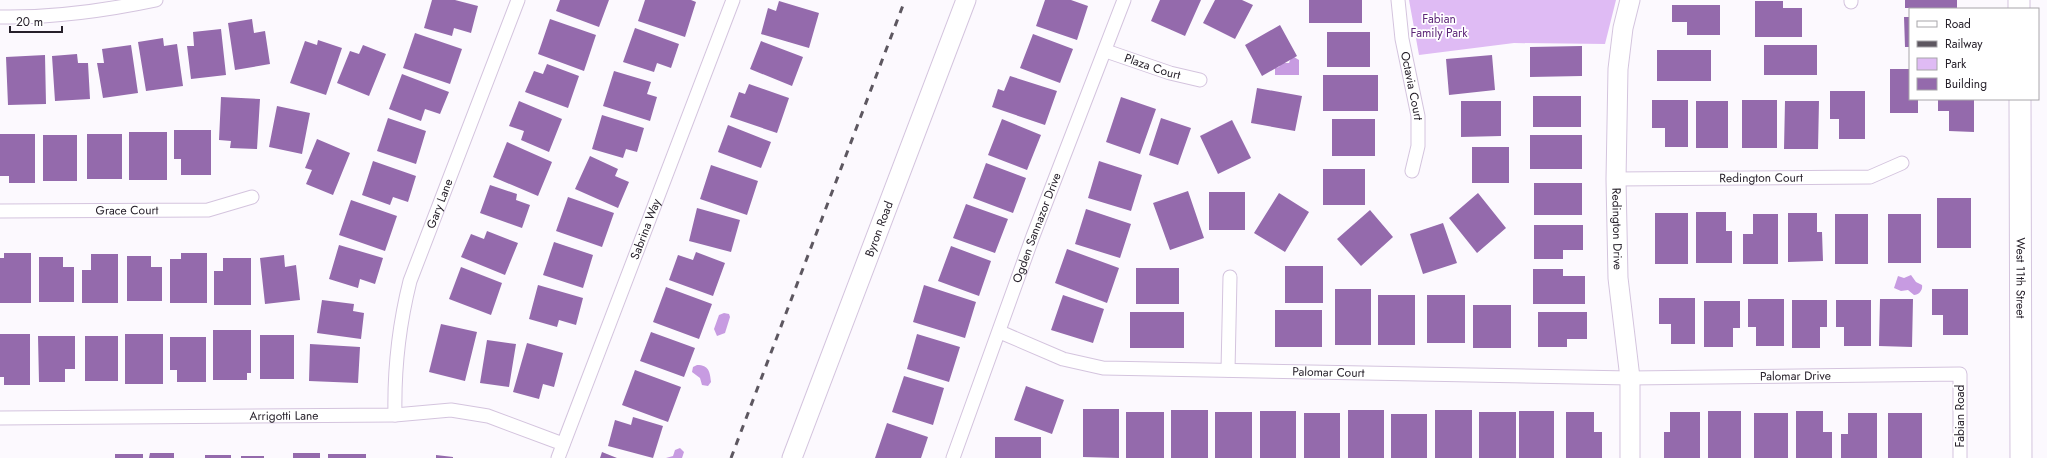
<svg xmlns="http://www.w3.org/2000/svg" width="2047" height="458" font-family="Jost,sans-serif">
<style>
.green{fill:#dfbbf4}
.water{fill:#c79be1}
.building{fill:#946aac}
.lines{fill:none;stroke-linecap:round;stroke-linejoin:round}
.street-casing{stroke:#d4c4de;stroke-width:15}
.secondary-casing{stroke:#d4c4de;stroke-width:21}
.primary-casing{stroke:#d4c4de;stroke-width:23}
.street{stroke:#fff;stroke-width:13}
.secondary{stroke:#fff;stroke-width:19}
.primary{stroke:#fff;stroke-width:21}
.rail{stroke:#5d5760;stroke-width:3;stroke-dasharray:7 7;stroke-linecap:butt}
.labels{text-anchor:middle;stroke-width:3.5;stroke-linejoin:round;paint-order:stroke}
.park-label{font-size:12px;fill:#5d2678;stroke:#fff}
.street-label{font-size:12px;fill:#26202a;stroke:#fff}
</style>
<rect width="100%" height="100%" fill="#fcf9fe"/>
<!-- green -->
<path class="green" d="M1409,0H1616L1605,44L1514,43L1419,55Z"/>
<!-- water -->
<path class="water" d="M1294,57L1299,60V75H1275V68L1279,67L1281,63H1289L1291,58Z
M1911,275L1916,282L1922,285C1923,290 1919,295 1914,295L1908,290L1901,291L1894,288L1898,276L1904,278Z
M724,313L729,314L730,317L725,333L717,336L714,329L719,315Z
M697,365C709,365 710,372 711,382L708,386L702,385L700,378L692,372L693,367Z
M680,448L684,452L682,458H666L673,456L675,450Z"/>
<!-- building -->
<path class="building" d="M432,0H455L478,6L471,33L454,28L452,36L424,28Z
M560,0H609L599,27L556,11Z
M645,0H691L696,2L685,37L638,21Z
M1045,0H1071L1088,6L1077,40L1036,26Z
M1160,0H1201L1185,36L1151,21Z
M1215,0H1242L1253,5L1235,39L1203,23Z
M1309,0H1362V23H1309Z
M1905,0H1957V8H1905Z
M779,1L819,13L809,48L761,34L768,8L776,11Z
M1755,1H1783V8H1802V37H1755Z
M1672,5H1720V35H1687V22H1672Z
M1904,17H1910V47H1905Z
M252,19L254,33L265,31L270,64L235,70L228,23Z
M550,19L596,35L584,71L538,54Z
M1280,25L1297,56L1262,76L1245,45Z
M635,28L679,44L671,68L657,63L654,72L623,62Z
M221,29L226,75L191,79L187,46H194L193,32Z
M1327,32H1370V67H1327Z
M415,33L462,49L450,84L403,68Z
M1033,34L1073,49L1060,83L1020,68Z
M163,38L164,46L177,44L183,86L146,91L138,42Z
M318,40L342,48L326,95L290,83L305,41L317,45Z
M761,41L803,57L792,86L750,69Z
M131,45L138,93L103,98L97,63H104L102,49Z
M363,45L386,54L369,96L337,83L350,51L359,54Z
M1764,45H1817V75H1764Z
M1582,46V76L1530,77V47Z
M1657,50H1711V81H1657Z
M77,54L78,63H88L90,99L55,101L52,56Z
M45,55L46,104L8,105L6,57Z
M1492,55L1495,90L1449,95L1446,59Z
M547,64L579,76L568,108L525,92L534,71L543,74Z
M1890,69H1910V99H1918V113H1890Z
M614,71L651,82L647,94L657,97L650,121L603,106Z
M402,74L449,92L440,114L425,109L421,121L389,109Z
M1323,75H1378V111H1323Z
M1010,76L1057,91L1045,125L992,107L998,89L1004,91Z
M749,84L789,98L777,133L730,117L739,92L745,94Z
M1257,88L1302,96L1295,131L1251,123Z
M1830,91H1865V139H1839V119H1830Z
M1533,96H1581V127H1533Z
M221,97L260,99L257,149L230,148L231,141L219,140Z
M1121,97L1156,109L1140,154L1106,142Z
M1938,99H1974V132L1949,131V111H1938Z
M1652,100H1688V147H1665V128H1652Z
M1742,100H1777V148H1742Z
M519,101L562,119L549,152L521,140L524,131L509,126Z
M1461,101H1501V136L1461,137Z
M1696,101H1728V148H1696Z
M1785,101H1819L1818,149H1784Z
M277,106L310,113L302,154L269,147Z
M602,115L644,128L637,152L626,149L623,158L592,149Z
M388,118L426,131L416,164L377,151Z
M1161,118L1191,128L1178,165L1149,155Z
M1002,119L1041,135L1027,170L988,155Z
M1332,119H1375V156H1332Z
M1232,120L1251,158L1218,174L1200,136Z
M728,125L771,142L761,168L718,152Z
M174,130H211V175H181V159H174Z
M129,132H167V180H129Z
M0,134H35V183H9V176H0Z
M87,134H122V179H87Z
M43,135H77V181H43Z
M1530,135H1582V169H1530Z
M317,139L350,153L333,195L306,184L312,170L305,168Z
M507,142L552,162L538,196L493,177Z
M1472,147H1509V183H1472Z
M590,156L618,169L615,176L629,182L618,208L575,189Z
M373,161L416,176L408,202L393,197L390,205L362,195Z
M1099,161L1142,175L1131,211L1088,198Z
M986,163L1026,178L1013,213L973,198Z
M711,165L758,181L747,215L700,199Z
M1323,169H1365V205H1323Z
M1534,183H1582V215H1534Z
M490,185L517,194L516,200L530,205L522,228L480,213Z
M1188,191L1204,238L1170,250L1153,203Z
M1209,192H1245V230H1209Z
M1279,193L1309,212L1285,252L1254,233Z
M1478,193L1506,228L1477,253L1449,218Z
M568,197L614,213L602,247L556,231Z
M1937,198H1971V248H1937Z
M351,200L397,216L385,251L339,235Z
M966,204L1008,219L995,253L953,238Z
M697,208L740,220L731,252L689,241Z
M1086,209L1131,224L1120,258L1075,244Z
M1370,210L1393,237L1361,266L1337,239Z
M1696,212H1726V231H1732V263H1696Z
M1655,213H1688V264H1655Z
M1788,213H1817V232H1822L1823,261L1788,262Z
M1753,214H1778V264H1743V234H1753Z
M1835,214H1868V264H1835Z
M1888,214H1921V263H1888Z
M1443,223L1457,263L1423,274L1410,234Z
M1534,225H1583V250H1563V259H1534Z
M487,231L518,243L505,275L461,257L471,234L484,239Z
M554,242L593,255L583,288L543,275Z
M339,245L383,258L375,284L360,279L358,288L329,279Z
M951,246L991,261L979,296L938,281Z
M1067,249L1119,268L1107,303L1055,283Z
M696,252L725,263L713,296L669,280L678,255L693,260Z
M4,253H31V303H0V258H4Z
M181,253H207V303H170V259H181Z
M91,254H118V303H82V270H91Z
M284,255L285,267L296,265L300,300L265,304L260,258Z
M127,256H151V267H162V301H127Z
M39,257H63V267H74V302H39Z
M223,258H251V305H214V271H223Z
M1285,266H1323V303H1285Z
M461,267L502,283L491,315L449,299Z
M1136,268H1179V304H1136Z
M1533,269H1563V276H1585V304H1533Z
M538,285L583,298L576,325L559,320L557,327L529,319Z
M924,285L976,302L965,338L913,322Z
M666,287L712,304L699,339L653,322Z
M1335,289H1371V345H1335Z
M1932,289H1968V335H1943V315H1932Z
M1063,295L1104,309L1093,343L1051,330Z
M1378,295H1415V345H1378Z
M1427,295H1465V343H1427Z
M1659,298H1695V344H1671V324H1659Z
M1748,299H1784V346H1756V327H1748Z
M1880,299H1913L1912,347L1879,346Z
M322,300L354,304L353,311L364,313L361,339L317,333Z
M1792,300H1827V327H1820V348H1792Z
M1836,300H1871V346H1844V327H1836Z
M1704,301H1740V328H1733V347H1704Z
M1473,305H1511V348H1473Z
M1275,310H1322V347H1275Z
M1130,312H1184V348H1130Z
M1538,312H1587V339H1567V347H1538Z
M441,324L477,332L465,381L429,372Z
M213,330H251V373H247V380H213Z
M651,332L695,348L684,377L640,361Z
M0,334H30V385H4V377H0Z
M125,334H163V384H125Z
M917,334L960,347L949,382L907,369Z
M260,335H294V379H260Z
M38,336H75V369H65V382H39Z
M85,336H118V381H85Z
M170,337H206V382H177V370H170Z
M487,340L516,344L509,387L480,383Z
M527,343L563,353L554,387L543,384L539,399L513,392Z
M310,344L360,347L358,383L309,381Z
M635,370L681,387L668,422L622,405Z
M904,376L944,388L933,425L892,412Z
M1026,386L1064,400L1052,434L1014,420Z
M1083,409H1119V458L1083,457Z
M1171,410H1208V458H1171Z
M1348,410H1384V458H1348Z
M1435,410H1472V458H1435Z
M1260,411H1296V458H1260Z
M1519,411H1554V458H1519Z
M1708,411H1741V458H1708Z
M1796,411H1823V432H1832V458H1796Z
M1126,412H1164V458H1126Z
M1215,412H1252V458H1215Z
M1479,412H1516V458H1479Z
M1566,412H1594V432H1602V458H1566Z
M1670,412H1700V458H1664V432H1670Z
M1304,413H1340V458H1304Z
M1754,413H1788V458H1754Z
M1848,413H1877V458H1841V434H1848Z
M1888,413H1922V458H1888Z
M1391,414H1427V458H1391Z
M633,417L663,426L653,458L608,446L615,420L631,425Z
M887,423L928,437L921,458H875Z
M995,437H1041V458H995Z
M602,452L617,458H600Z
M150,453H174V458H149Z
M293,453H320V458H293Z
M115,454H143V458H115Z
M328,454H366V458H328Z
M205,455H231V458H205Z
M436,455L453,457V458H436Z
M241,456H264V458H241Z"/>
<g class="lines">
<!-- street casing -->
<g class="street-casing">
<g id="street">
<path id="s1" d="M1398,0L1402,39L1418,116V146L1412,171"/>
<path d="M1851,2V0"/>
<path d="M0,17C53,18 104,11 156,0"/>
<path id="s2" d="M1106,51L1170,73L1200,80"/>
<path id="s3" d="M1616,179L1870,177L1902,163"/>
<path id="s4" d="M0,211L208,210L252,197"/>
<path id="s5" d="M1000,332L1063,359L1103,368L1630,378L1960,374V458"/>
<path d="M1228,370L1230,277"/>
<path id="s6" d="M395,415C394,369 399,325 410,281L518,0"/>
<path id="s7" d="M0,418L395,415L451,410L488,416L563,444"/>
<path id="s8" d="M558,458L733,0"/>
<path id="s9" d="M953,458L1033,236L1124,0"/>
</g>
</g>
<!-- secondary casing -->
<g class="secondary-casing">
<g id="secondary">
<path id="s10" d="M1630,0L1623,28L1618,69L1616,179L1618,278L1630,378V458"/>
<path id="s11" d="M792,458L966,0"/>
</g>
</g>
<!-- primary casing -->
<g class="primary-casing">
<g id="primary">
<path d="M2019,0V9"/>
<path id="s12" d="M2020,99L2021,458"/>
</g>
</g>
<!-- street -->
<use href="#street" class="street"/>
<!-- secondary -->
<use href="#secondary" class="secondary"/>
<!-- primary -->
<use href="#primary" class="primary"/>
<!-- rail -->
<path class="rail" d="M731,458L905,0"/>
</g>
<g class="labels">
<!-- park labels -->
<g class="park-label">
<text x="1439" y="23">Fabian<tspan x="1439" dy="14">Family Park</tspan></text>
</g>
<!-- street labels -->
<g class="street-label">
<text dy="4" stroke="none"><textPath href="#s2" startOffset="49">Plaza Court</textPath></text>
<text dy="4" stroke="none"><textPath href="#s1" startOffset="87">Octavia Court</textPath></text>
<text dy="4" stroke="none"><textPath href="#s3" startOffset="145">Redington Court</textPath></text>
<text dy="4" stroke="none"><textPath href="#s6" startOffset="218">Gary Lane</textPath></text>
<text dy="4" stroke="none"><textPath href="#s4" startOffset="127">Grace Court</textPath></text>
<text dy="4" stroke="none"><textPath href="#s8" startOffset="245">Sabrina Way</textPath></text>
<text dy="4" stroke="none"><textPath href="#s11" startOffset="245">Byron Road</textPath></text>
<text dy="4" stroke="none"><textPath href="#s9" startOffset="245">Ogden Sannazor Drive</textPath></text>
<text dy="4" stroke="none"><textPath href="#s10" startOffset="230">Redington Drive</textPath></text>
<text dy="4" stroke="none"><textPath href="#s12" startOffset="179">West 11th Street</textPath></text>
<text dy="4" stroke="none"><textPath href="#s5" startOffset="335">Palomar Court</textPath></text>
<text dy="4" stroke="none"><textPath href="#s5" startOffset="802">Palomar Drive</textPath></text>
<text dy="4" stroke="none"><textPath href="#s7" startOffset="284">Arrigotti Lane</textPath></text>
<text transform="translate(1960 416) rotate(-90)" y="4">Fabian Road</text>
</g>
</g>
<!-- legend -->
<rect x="1909" y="8" width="130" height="92" fill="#ffffff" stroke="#a8a6aa"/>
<rect x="1917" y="21" width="20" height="6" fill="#ffffff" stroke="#a8a6aa"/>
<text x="1945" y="28" font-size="12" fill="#26202a">Road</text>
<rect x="1917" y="41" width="20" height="6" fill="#5d5760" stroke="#a8a6aa"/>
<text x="1945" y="48" font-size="12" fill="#26202a">Railway</text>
<rect x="1917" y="58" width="20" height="12" fill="#dfbbf4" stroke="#a8a6aa"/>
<text x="1945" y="68" font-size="12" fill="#26202a">Park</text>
<rect x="1917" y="78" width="20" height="12" fill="#946aac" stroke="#a8a6aa"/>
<text x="1945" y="88" font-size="12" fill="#26202a">Building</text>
<!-- scale -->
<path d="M10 26v6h52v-6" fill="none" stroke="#26202a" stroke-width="2"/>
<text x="16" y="26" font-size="12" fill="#26202a" stroke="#ffffff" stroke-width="3" paint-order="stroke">20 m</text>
</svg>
